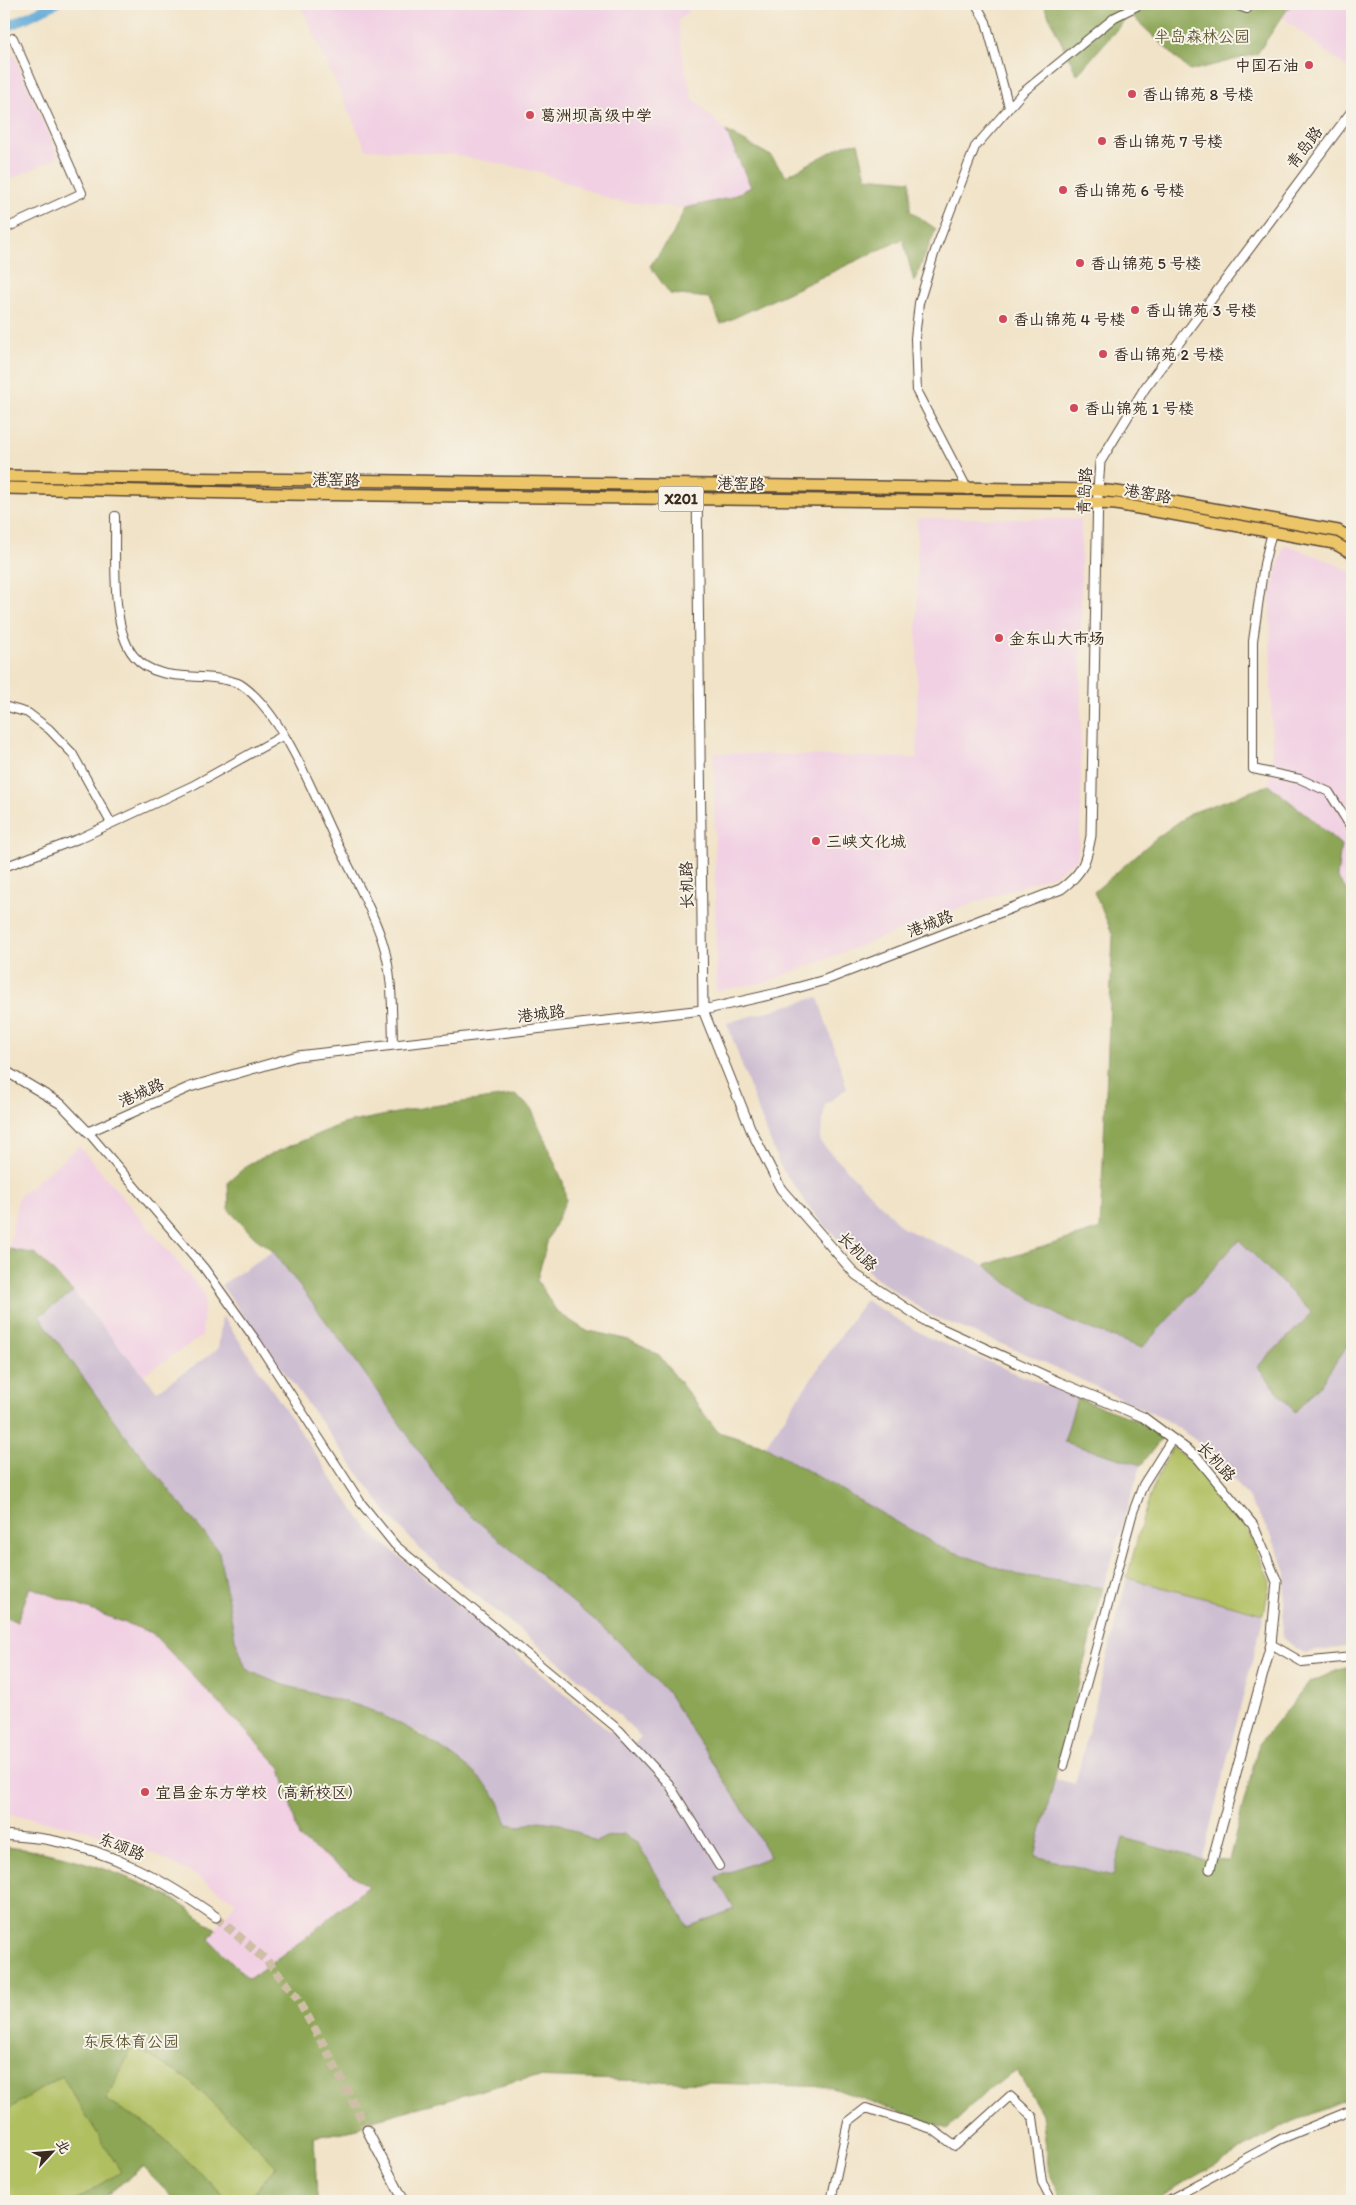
<svg xmlns="http://www.w3.org/2000/svg" width="1356" height="2205" font-family="Itim,'LXGW WenKai TC',sans-serif">
<style>
.built{fill:#f1d0e3}
.industrial{fill:#cebed1}
.green{fill:#b0bf61;stroke:#767440}
.forest{fill:#8ca657;stroke:#64683a}
.lines{fill:none;stroke-linecap:round;stroke-linejoin:round}
.canal{stroke:#5ea7d5;stroke-width:10}
.tertiary-tunnel{stroke:#cdbea5;stroke-width:9;stroke-dasharray:9 4.5;stroke-linecap:butt}
.minor-casing{stroke:#564637;stroke-width:10}
.tertiary-casing{stroke:#564637;stroke-width:11}
.primary-casing{stroke:#564637;stroke-width:14}
.minor{stroke:#fff;stroke-width:8}
.tertiary{stroke:#fff;stroke-width:9}
.primary{stroke:#edc569;stroke-width:11}
.poi-dot{fill:#d1495b;stroke:#f7f3e8;stroke-width:2}
.labels{text-anchor:middle;stroke-width:4;stroke-linejoin:round;paint-order:stroke}
.shield{fill:#f7f3e8;stroke:#73665b;stroke-width:1}
.shield-label{font-size:15px;font-weight:bold;fill:#3b2a1e}
.park-label{font-size:16px;fill:#5e5732;stroke:#f7f3e8}
.poi-label{font-size:16px;fill:#3b2a1e;stroke:#f7f3e8;text-anchor:start}
.street-label{font-size:16px;fill:#3b2a1e;stroke:#f7f3e8}
</style>
<rect width="100%" height="100%" fill="#f7f3e8"/>
<filter id="ink" filterUnits="userSpaceOnUse"><feTurbulence type="fractalNoise" baseFrequency=".02" numOctaves="2"/><feDisplacementMap in="SourceGraphic" scale="10" xChannelSelector="R" yChannelSelector="G"/><feConvolveMatrix kernelMatrix="1 2 1 2 8 2 1 2 1" color-interpolation-filters="sRGB"/></filter>
<filter id="wash" filterUnits="userSpaceOnUse"><feTurbulence type="fractalNoise" baseFrequency=".0096" numOctaves="4" result="noise"/><feDisplacementMap in="SourceGraphic" scale="20" xChannelSelector="R" yChannelSelector="G"/><feGaussianBlur stdDeviation="1.12" result="paint"/><feColorMatrix in="noise" values="0 0 0 0 0 0 0 0 0 0 0 0 0 0 0 0 0 1.4 0 .05"/><feComposite in="paint" operator="in"/></filter>
<g filter="url(#wash)">
<rect width="100%" height="100%" fill="#f1e3c7"/>
<!-- built -->
<path class="built" d="M300,4H689L691,9L678,21L684,63L693,99L726,131L751,187L729,198L685,208L614,201L540,172L456,155L366,149Z
M1291,4H1352V72L1282,17Z
M10,46L59,157L4,182V49Z
M917,518L1081,519V820L1077,859L1056,874L916,924L767,982L716,991L714,753L917,758Z
M1284,544L1334,563L1352,573V894L1348,892L1337,877L1312,819L1269,785L1272,760L1270,598Z
M79,1146L205,1294L202,1336L143,1375L73,1292L36,1254L9,1249L18,1197Z
M29,1587L152,1633L281,1768L299,1838L368,1886L304,1939L249,1980L208,1939L236,1902L193,1874L134,1844L86,1830L25,1817L4,1815V1616L17,1622Z"/>
<!-- industrial -->
<path class="industrial" d="M818,997L847,1088L825,1105L820,1142L903,1228L985,1265L1007,1283L1142,1348L1239,1240L1313,1313L1257,1367L1319,1386L1352,1339V1646L1304,1653L1282,1638L1286,1573L1271,1534L1246,1495L1223,1466L1197,1441L1166,1420L1031,1356L930,1315L874,1277L815,1215L780,1166L756,1105L727,1023Z
M273,1251L358,1364L667,1692L739,1803L771,1857L735,1909L688,1928L606,1837L596,1842L561,1824L539,1821L521,1826L506,1824L499,1801L489,1788L465,1766L418,1732L303,1690L267,1681L246,1669L235,1639L219,1552L121,1430L38,1316L73,1292L157,1391L218,1349L222,1315L344,1497L372,1534L630,1748L641,1737L598,1694L422,1551L390,1517L221,1285Z
M865,1300L927,1337L1077,1398L1064,1442L1141,1465L1103,1588L1019,1575L940,1547L765,1446Z
M1127,1578L1264,1614L1202,1859L1123,1838L1113,1876L1035,1856L1055,1779L1075,1784Z"/>
<!-- green -->
<path class="green" d="M1173,1448L1196,1466L1246,1526L1270,1581L1264,1614L1127,1578C1139,1534 1148,1487 1173,1448Z
M4,1847C61,1852 113,1869 165,1895C183,1904 199,1918 216,1929L209,1939L249,1979L304,1939L358,2129L314,2137L317,2201H176L142,2167L99,2201H4Z"/>
<!-- forest -->
<path class="forest" d="M1043,4H1291L1257,54L1190,71L1130,14L1077,75Z
M726,131L771,156L786,176L844,145L858,143L866,177L910,181V211L936,229L914,282L903,239L721,324L709,298L670,294L650,266L673,234L685,208L729,198L751,187Z
M1269,785L1312,819L1341,845L1337,877L1348,892L1352,894V1339L1319,1386L1295,1412L1257,1367L1312,1313L1239,1240L1142,1348L1066,1320L1007,1283L985,1265L1100,1229L1113,935L1094,892L1155,839L1191,813Z
M515,1095L531,1108L563,1182L566,1200L548,1239L537,1280L557,1312L585,1330L629,1340L659,1355L718,1432L765,1446L940,1547L1019,1575L1103,1588L1035,1856L1113,1876L1123,1838L1202,1859L1229,1860L1259,1744L1309,1683L1338,1670L1352,1667V2098L1287,2124L1152,2201H1063L1049,2173L1042,2114L1017,2071L989,2089L947,2129L830,2087L529,2077L373,2120L358,2129L314,2137L317,2201H247L276,2166L234,2123L187,2079L133,2046L106,2100L154,2129L230,2201H176L142,2167L99,2201H74L121,2172L62,2076L4,2112V1847C61,1852 113,1869 165,1895C183,1904 199,1918 216,1929L209,1939L249,1979L304,1939L368,1886L299,1838L281,1768L152,1633L30,1587L17,1622L4,1616V1281L9,1249L36,1254L73,1292L39,1316L121,1430L219,1552L235,1639L246,1669C281,1688 321,1694 359,1706C397,1718 480,1766 499,1802C502,1809 504,1817 507,1824L521,1826L539,1821L561,1824L596,1842L606,1837L623,1834L638,1844L688,1927L734,1909L716,1877L770,1857L739,1803L667,1692L617,1640L454,1501L358,1364L273,1251L254,1237L229,1210L228,1182L250,1163L342,1124L426,1107Z
M1077,1398L1139,1421L1162,1438L1141,1465L1064,1442Z"/>
<g class="lines">
<!-- canal -->
<path class="canal" d="M4,28L55,4"/>
</g>
</g>
<g filter="url(#ink)">
<g class="lines">
<!-- tertiary-tunnel -->
<path class="tertiary-tunnel" d="M216,1917L267,1961L296,1996L328,2053L367,2130"/>
<!-- minor casing -->
<g class="minor-casing">
<path id="minor" d="M976,4L986,22L1009,107
M1233,4L1247,9L1251,4
M4,229L82,193L13,38
M968,490L917,392L915,338L919,303L935,251L975,147L1022,93L1115,17L1141,4
M115,516C116,553 110,628 134,656C156,683 196,673 226,680C231,681 236,682 240,684C282,711 313,793 334,837C351,871 370,905 382,940C393,973 392,1011 393,1045
M1272,532L1264,564L1253,641V769L1300,779L1329,792L1352,829
M4,706L28,713L49,729L72,753L111,823
M4,867L78,839L192,786L284,735
M88,1132L204,1268L257,1342L361,1503L395,1545L619,1730L669,1784L719,1866
M1271,1644L1302,1662L1352,1657
M1064,1766L1133,1512L1143,1485L1172,1439
M831,2201L848,2122L866,2108L932,2129L955,2146L1010,2096L1033,2117L1042,2182L1052,2201
M1167,2201L1281,2139L1352,2110"/>
</g>
<!-- tertiary casing -->
<g class="tertiary-casing">
<path id="tertiary" d="M697,486L703,1010L751,1130L781,1189L856,1275L927,1322L1059,1382L1143,1417L1197,1457L1253,1525L1277,1582L1271,1644L1210,1869
M4,1070L61,1104L88,1132L190,1087L297,1056L703,1010L778,993L825,980L1061,889C1083,873 1086,862 1091,836L1098,490L1100,462L1145,388L1352,111
M4,1835C19,1837 35,1837 50,1840C113,1851 165,1881 216,1917
M367,2130L404,2201"/>
</g>
<!-- primary casing -->
<g class="primary-casing">
<path id="primary" d="M4,476L1098,490L1117,492L1338,531L1352,539
M4,488L283,494L1098,503L1116,504L1334,543L1352,553"/>
</g>
<!-- minor -->
<use href="#minor" class="minor"/>
<!-- tertiary -->
<use href="#tertiary" class="tertiary"/>
<!-- primary -->
<use href="#primary" class="primary"/>
</g>
</g>
<!-- markers -->
<g class="poi-dot">
<circle cx="1309" cy="65" r="5"/>
<circle cx="1132" cy="94" r="5"/>
<circle cx="530" cy="115" r="5"/>
<circle cx="1102" cy="141" r="5"/>
<circle cx="1063" cy="190" r="5"/>
<circle cx="1080" cy="263" r="5"/>
<circle cx="1135" cy="310" r="5"/>
<circle cx="1003" cy="319" r="5"/>
<circle cx="1103" cy="354" r="5"/>
<circle cx="1074" cy="408" r="5"/>
<circle cx="999" cy="638" r="5"/>
<circle cx="816" cy="841" r="5"/>
<circle cx="145" cy="1792" r="5"/>
</g>
<g class="labels">
<!-- shield labels -->
<rect class="shield" x="658.5" y="486.5" width="45" height="25" rx="4"/>
<g class="shield-label">
<text x="681" y="504">X201</text>
</g>
<!-- park labels -->
<g class="park-label">
<text x="1202" y="42">半岛森林公园</text>
<text x="131" y="2047">东辰体育公园</text>
</g>
<!-- poi labels -->
<g class="poi-label">
<text x="1299" y="71" text-anchor="end">中国石油</text>
<text x="1142" y="100">香山锦苑 8 号楼</text>
<text x="540" y="121">葛洲坝高级中学</text>
<text x="1112" y="147">香山锦苑 7 号楼</text>
<text x="1073" y="196">香山锦苑 6 号楼</text>
<text x="1090" y="269">香山锦苑 5 号楼</text>
<text x="1145" y="316">香山锦苑 3 号楼</text>
<text x="1013" y="325">香山锦苑 4 号楼</text>
<text x="1113" y="360">香山锦苑 2 号楼</text>
<text x="1084" y="414">香山锦苑 1 号楼</text>
<text x="1009" y="644">金东山大市场</text>
<text x="826" y="847">三峡文化城</text>
<text x="155" y="1798">宜昌金东方学校（高新校区）</text>
</g>
<!-- street labels -->
<g class="street-label">
<text transform="translate(1304 147) rotate(-53)" y="6">青岛路</text>
<text transform="translate(336 479) rotate(1)" y="6">港窑路</text>
<text transform="translate(741 483) rotate(1)" y="6">港窑路</text>
<text transform="translate(1084 491) rotate(-87)" y="6">青岛路</text>
<text transform="translate(1148 493) rotate(10)" y="6">港窑路</text>
<text transform="translate(686 885) rotate(-91)" y="6">长机路</text>
<text transform="translate(930 923) rotate(-21)" y="6">港城路</text>
<text transform="translate(541 1013) rotate(-7)" y="6">港城路</text>
<text transform="translate(141 1092) rotate(-24)" y="6">港城路</text>
<text transform="translate(858 1251) rotate(45)" y="6">长机路</text>
<text transform="translate(1217 1461) rotate(47)" y="6">长机路</text>
<text transform="translate(122 1846) rotate(22)" y="6">东颂路</text>
</g>
</g>
<!-- margin -->
<rect width="1356" height="2205" fill="none" stroke="#f7f3e8" stroke-width="20"/>
<!-- north arrow -->
<g transform="translate(52 2152) rotate(64)" stroke="#f7f3e8" stroke-width="4" paint-order="stroke">
<path d="M0-4L9 19L0 12L-9 19Z" fill="#3b2a1e"/>
<text y="-8" font-size="14" font-weight="bold" text-anchor="middle" fill="#3b2a1e">北</text>
</g>
</svg>
